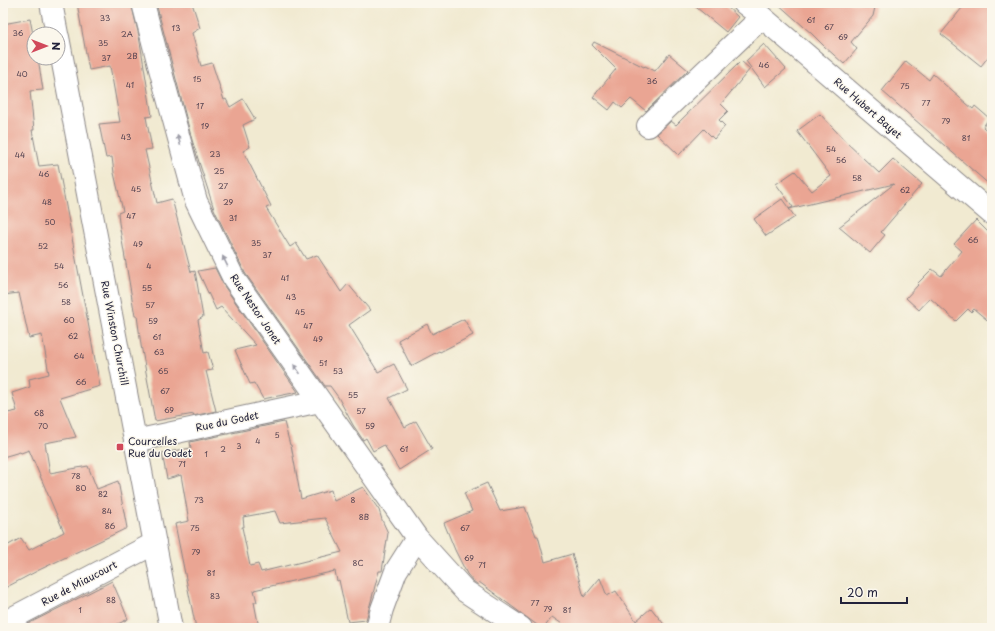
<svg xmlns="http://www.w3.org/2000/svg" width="995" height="631" font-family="'Playpen Sans',sans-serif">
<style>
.building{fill:#eaa593;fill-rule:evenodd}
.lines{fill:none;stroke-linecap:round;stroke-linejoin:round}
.minor-casing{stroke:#8a8686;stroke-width:24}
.major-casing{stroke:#8a8686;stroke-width:24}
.minor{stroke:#fff;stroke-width:22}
.major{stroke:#fff;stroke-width:22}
.oneway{fill:#9c9ca7}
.poi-dot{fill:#d1495b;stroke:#fbf7ec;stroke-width:1.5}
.labels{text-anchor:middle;stroke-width:3;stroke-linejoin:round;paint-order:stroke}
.number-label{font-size:8px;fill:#544351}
.street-label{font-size:10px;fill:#22223b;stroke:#fbf7ec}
.poi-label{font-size:10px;fill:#22223b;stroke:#fbf7ec;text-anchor:start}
</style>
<rect width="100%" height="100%" fill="#fbf7ec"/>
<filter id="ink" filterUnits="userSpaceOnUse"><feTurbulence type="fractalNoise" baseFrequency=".025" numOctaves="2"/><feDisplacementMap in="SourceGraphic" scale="8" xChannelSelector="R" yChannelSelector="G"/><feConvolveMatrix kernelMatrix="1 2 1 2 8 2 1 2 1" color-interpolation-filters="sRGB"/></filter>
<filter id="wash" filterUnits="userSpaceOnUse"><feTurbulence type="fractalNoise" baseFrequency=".012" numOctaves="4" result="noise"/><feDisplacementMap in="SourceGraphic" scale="16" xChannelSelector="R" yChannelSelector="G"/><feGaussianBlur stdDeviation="0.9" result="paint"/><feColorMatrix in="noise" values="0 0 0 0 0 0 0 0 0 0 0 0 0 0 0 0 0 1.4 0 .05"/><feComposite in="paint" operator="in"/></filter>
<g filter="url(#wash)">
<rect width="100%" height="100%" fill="#f1ead1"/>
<g id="blocks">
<!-- building -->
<path class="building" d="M77,3H131L139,36L152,116L146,117L152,149L145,150L157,203L172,199L191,272L195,271L203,317L198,320L204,353L208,352L213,370L206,371L216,411L193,416L194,414L155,421L141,345L137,316H135L119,223L118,213L123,211L114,173L112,157L106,158L99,124L120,122L110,66L89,70Z
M156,3H192L200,28L192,33L201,66L212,63L224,100L226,99L230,107L243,99L255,119L243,125L250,147L243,151L271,206L266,208L290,247L296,243L306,259L317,255L341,292L348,284L370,310L349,325L378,372L394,364L407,389L389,398L405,427L416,421L432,449L399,470L384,445L373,451L366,438L363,440L353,425L338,397L330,386H325L245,273L214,209L192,140Z
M691,3H723L738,17L726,32Z
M777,3H876L873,16L851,42L857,49L844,64L824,46L812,34Z
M966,3H984L992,10V52L981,66L941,34Z
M30,19L34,39V58H38L43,90L30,91L34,130H32L39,166L58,164L100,386L60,398L76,437L45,443L50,473L88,466L97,489L118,481L127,528L39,570L3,589V548L21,538L29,550L64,532L29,450L21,453L20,452L3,457V414L17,411L12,393L30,387L29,379L49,374L42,335L29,338L19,293L3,295V210H6L3,182V24Z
M594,42L644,67L645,66L655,71L669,54L688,70L646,111L631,99L622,108L615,102L609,110L593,97L616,69L592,45Z
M764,44L786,69L765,87L746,61Z
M741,61L750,69L721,104L728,111L719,120L725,126L714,139L704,129L679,155L657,134L671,121L676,125Z
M906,61L929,80L933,74L953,92L973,109L975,106L989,118L983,127L992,135V187L882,91Z
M820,114L847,143L879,173L893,159L922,184L881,232L885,235L870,253L839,227L894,184L789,209L793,207L776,184L795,171L812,191L831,176L797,131Z
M782,199L795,217L766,236L754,219Z
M976,220L992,236V324L974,309L971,312L968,309L956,321L930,298L919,310L906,298L918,285L917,284L932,269L941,276L962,251L954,244Z
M215,268L224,286L298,392L263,399L254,383L250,384L235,350L256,345L221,307L216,310L198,271Z
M464,319L473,335L440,352L439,351L411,366L398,340L427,324L432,334Z
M284,422L290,445H291L301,499L331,490L334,501L363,487L379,510L382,520L388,533L382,571H379L366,620L348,622L339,580L337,581L335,571L254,590L257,602H254L259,628H196L190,599L175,524L189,521L181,475L167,479L162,453L191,448L190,442ZM275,511L280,523L325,518L342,552L261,572L258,564L250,566L242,527H244L243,517Z
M487,483L500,511L525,507L536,536H538L545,562L572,554L584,597L600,578L607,596L616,591L636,621L651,608L667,628H568L552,617L544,628H541L479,582L478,585L473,581L467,574L455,550L444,523L472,511L464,493Z
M112,581L122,604L128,619L110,628H20Z"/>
</g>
</g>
<g filter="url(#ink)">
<use href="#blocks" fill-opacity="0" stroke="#8a8686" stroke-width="1"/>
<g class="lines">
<!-- minor casing -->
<g class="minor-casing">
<path id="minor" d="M143,3L159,65L196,201L234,279L417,538L465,591L521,628
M744,3L762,17L992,214
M648,126L762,17
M135,441L320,401
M3,623L155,543
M377,628L382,609L396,571L417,538"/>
</g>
<!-- major casing -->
<g class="major-casing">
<path id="major" d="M51,3L57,34
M58,37L171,628"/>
</g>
<!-- minor -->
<use href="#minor" class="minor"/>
<!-- major -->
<use href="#major" class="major"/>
</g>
<!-- one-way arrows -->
<defs><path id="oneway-solid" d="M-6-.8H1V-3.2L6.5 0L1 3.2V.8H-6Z"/></defs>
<g class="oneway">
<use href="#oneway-solid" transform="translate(179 140) rotate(-105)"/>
<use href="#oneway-solid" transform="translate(225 261) rotate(-116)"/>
<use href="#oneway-solid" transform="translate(297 369) rotate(-125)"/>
</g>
</g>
<!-- markers -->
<rect class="poi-dot" x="116" y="443" width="8" height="8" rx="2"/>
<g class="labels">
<!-- number labels -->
<g class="number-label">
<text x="105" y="21">33</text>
<text x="811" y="23">61</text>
<text x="829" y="30">67</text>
<text x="176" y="31">13</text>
<text x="18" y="36">36</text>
<text x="127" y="37">2A</text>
<text x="843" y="40">69</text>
<text x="103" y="46">35</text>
<text x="132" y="59">2B</text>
<text x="106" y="61">37</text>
<text x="764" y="68">46</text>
<text x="22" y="77">40</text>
<text x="197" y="82">15</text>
<text x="652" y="84">36</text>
<text x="130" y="88">41</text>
<text x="905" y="89">75</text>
<text x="926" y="106">77</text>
<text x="200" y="109">17</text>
<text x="946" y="124">79</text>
<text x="205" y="129">19</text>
<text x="126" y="140">43</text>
<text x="966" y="141">81</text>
<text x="831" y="152">54</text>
<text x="215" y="157">23</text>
<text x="20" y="158">44</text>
<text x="841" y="163">56</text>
<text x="219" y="174">25</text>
<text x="44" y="177">46</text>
<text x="857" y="181">58</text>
<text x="223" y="189">27</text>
<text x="136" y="192">45</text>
<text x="905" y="193">62</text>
<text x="47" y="205">48</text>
<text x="228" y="205">29</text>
<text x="131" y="219">47</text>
<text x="233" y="221">31</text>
<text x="50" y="225">50</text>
<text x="973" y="243">66</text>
<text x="256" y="246">35</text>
<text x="138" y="247">49</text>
<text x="43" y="249">52</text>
<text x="267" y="258">37</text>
<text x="59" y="269">54</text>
<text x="149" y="269">4</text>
<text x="285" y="281">41</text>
<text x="63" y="288">56</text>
<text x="147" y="291">55</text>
<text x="291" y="300">43</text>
<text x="66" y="305">58</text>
<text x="150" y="308">57</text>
<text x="300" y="315">45</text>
<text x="69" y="323">60</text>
<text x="153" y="324">59</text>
<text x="308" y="329">47</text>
<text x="73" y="339">62</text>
<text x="157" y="340">61</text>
<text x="318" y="342">49</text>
<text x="159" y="355">63</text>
<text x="79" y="359">64</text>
<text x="323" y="366">51</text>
<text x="163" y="374">65</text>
<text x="338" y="374">53</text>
<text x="81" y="385">66</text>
<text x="165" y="394">67</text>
<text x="353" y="398">55</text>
<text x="169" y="413">69</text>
<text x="361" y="414">57</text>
<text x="39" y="416">68</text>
<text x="43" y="429">70</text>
<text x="370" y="429">59</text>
<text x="277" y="438">5</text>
<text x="258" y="444">4</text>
<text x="239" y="449">3</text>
<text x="223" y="452">2</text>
<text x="404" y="452">61</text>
<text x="206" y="457">1</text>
<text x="182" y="467">71</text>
<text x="76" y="479">78</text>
<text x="81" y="491">80</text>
<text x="103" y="497">82</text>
<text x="199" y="503">73</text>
<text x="353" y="503">8</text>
<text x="107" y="514">84</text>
<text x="364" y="520">8B</text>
<text x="110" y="529">86</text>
<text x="195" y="531">75</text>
<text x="465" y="531">67</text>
<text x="196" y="555">79</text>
<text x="469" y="561">69</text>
<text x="358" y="566">8C</text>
<text x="482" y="568">71</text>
<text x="211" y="576">81</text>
<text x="215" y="599">83</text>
<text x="111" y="603">88</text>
<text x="535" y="606">77</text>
<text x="548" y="612">79</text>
<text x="80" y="613">1</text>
<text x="567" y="613">81</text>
</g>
<!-- street labels -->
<g class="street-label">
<text transform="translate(868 108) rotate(41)" y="4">Rue Hubert Bayet</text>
<text transform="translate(256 309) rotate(56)" y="4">Rue Nestor Jonet</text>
<text transform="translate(115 333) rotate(79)" y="4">Rue Winston Churchill</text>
<text transform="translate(227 421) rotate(-12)" y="4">Rue du Godet</text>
<text transform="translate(79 583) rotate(-28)" y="4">Rue de Miaucourt</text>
</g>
<!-- poi labels -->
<g class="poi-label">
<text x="128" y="445">Courcelles<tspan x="128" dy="12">Rue du Godet</tspan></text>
</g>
</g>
<!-- margin -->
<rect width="995" height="631" fill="none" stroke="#fbf7ec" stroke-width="16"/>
<!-- north arrow -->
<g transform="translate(46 46) rotate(90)"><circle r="19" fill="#fbf7ec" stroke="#a4a2a5"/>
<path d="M0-3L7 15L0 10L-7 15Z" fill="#d1495b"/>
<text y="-6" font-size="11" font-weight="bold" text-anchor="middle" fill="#22223b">N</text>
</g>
<!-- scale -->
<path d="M841 597v6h66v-6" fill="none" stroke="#22223b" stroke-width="2"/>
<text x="847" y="597" font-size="12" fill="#22223b" stroke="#fbf7ec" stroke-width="3" paint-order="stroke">20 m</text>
</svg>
